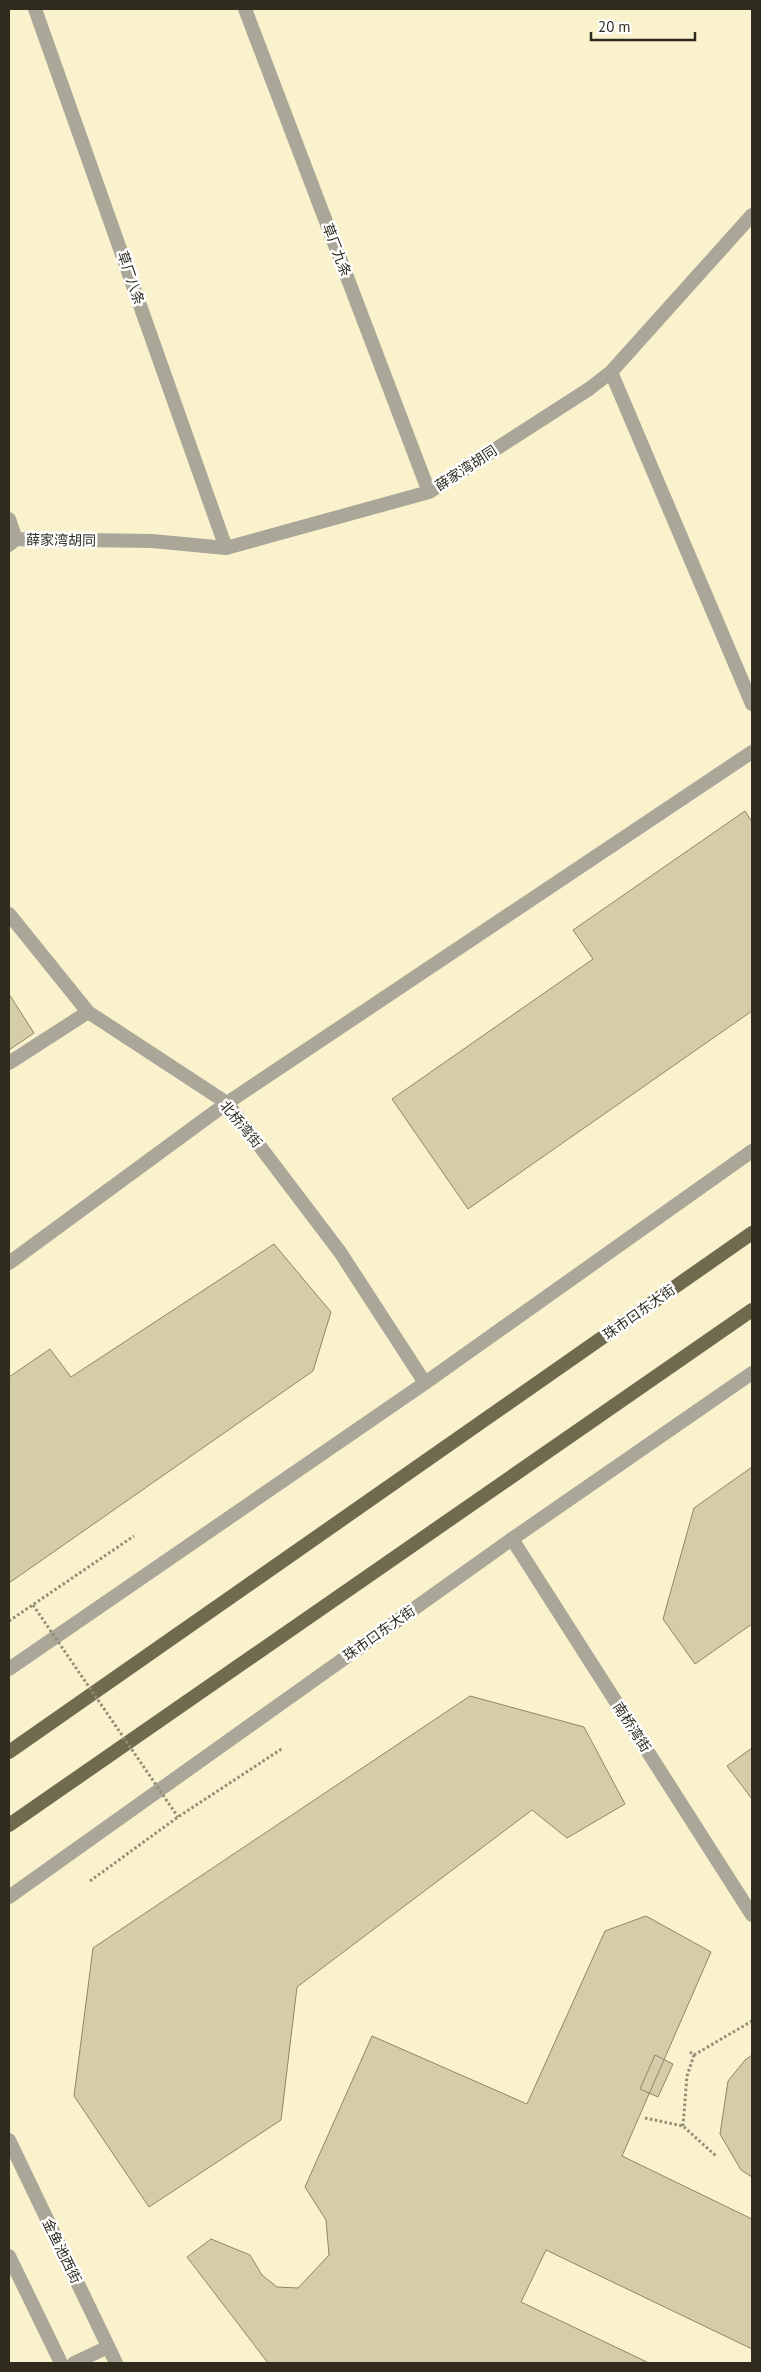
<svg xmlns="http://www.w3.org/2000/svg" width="761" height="2372" font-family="'PT Sans','Noto Sans SC',sans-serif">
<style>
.building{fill:#d5cdaa;stroke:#8e8766}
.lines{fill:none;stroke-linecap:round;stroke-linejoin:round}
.path{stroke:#938e75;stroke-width:3;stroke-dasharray:2.5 2.5;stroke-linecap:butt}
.service{stroke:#aaa798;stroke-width:14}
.minor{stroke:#aaa798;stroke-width:14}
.tertiary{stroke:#aaa798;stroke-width:14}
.primary{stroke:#706a4f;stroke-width:14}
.path-bridge{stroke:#938e75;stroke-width:3;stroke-dasharray:2.5 2.5;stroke-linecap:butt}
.labels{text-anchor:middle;stroke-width:5;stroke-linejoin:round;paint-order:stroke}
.street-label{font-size:14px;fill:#2f2c1e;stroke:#fefefe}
</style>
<rect width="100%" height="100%" fill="#f9f2cd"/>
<!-- building -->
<path class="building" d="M745,811L752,822V1011L468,1209L392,1099L593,959L573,930Z
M9,994L34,1033L9,1050Z
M274,1244L331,1312L313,1371L9,1583V1377L50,1349L71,1377Z
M752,1467V1624L695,1664L663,1619L694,1508Z
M470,1696L584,1727L625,1804L567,1838L532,1810L297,1987L281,2120L149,2207L74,2096L93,1948Z
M752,1748V1799L727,1766Z
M646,1916L711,1952L622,2156L752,2219V2349L546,2250L521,2302L649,2363H268L187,2257L211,2239L250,2255L262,2275L277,2287L298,2288L329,2255L326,2220L305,2187L372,2036L527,2104L605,1931Z
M655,2055L673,2064L658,2097L640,2089Z
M752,2055V2177L741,2170L720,2134L728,2081L745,2060Z"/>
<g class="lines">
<!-- path -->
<path class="path" d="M9,1621L134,1536
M90,1881L178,1817L283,1748
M694,2055L752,2021
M645,2118L683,2126L716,2156
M683,2126L687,2076L694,2055L690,2052"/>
<!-- service -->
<path class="service" d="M35,9L226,548
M245,9L429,492
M611,372L752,704
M9,519L16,539
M9,545L16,539L152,541L226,548L429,492L589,389L611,372L752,215
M9,914L88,1012L227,1103
M9,1063L88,1012
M74,2363L108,2347"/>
<!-- minor -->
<path class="minor" d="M227,1103L340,1252L425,1383
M9,1263L227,1103L752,752
M512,1539L752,1915"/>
<!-- tertiary -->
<path class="tertiary" d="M9,1669L425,1383L752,1151
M9,1897L512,1539L752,1373
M9,2140L116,2363
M9,2256L61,2363"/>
<!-- primary -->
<path class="primary" d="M9,1752L752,1233
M9,1825L752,1310"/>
<!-- path-bridge -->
<path class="path-bridge" d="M33,1605L178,1817"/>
</g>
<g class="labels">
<!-- street labels -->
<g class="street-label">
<text transform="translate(337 250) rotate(69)" y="5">草厂九条</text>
<text transform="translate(131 278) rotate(71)" y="5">草厂八条</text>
<text transform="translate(466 468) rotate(-33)" y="5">薛家湾胡同</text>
<text transform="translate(61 540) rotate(1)" y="5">薛家湾胡同</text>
<text transform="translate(241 1124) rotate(50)" y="5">北桥湾街</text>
<text transform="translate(639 1312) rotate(-35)" y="5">珠市口东大街</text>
<text transform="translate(379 1633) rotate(-35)" y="5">珠市口东大街</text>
<text transform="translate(632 1727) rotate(57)" y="5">南桥湾街</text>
<text transform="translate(62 2251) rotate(64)" y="5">金鱼池西街</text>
</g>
</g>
<!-- border -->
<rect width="761" height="2372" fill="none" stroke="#2f2c1e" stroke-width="20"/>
<!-- scale -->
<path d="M591 32v8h104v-8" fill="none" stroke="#2f2c1e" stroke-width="2.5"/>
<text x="598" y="32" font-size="15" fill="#2f2c1e" stroke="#fefefe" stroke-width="4" paint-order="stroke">20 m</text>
</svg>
